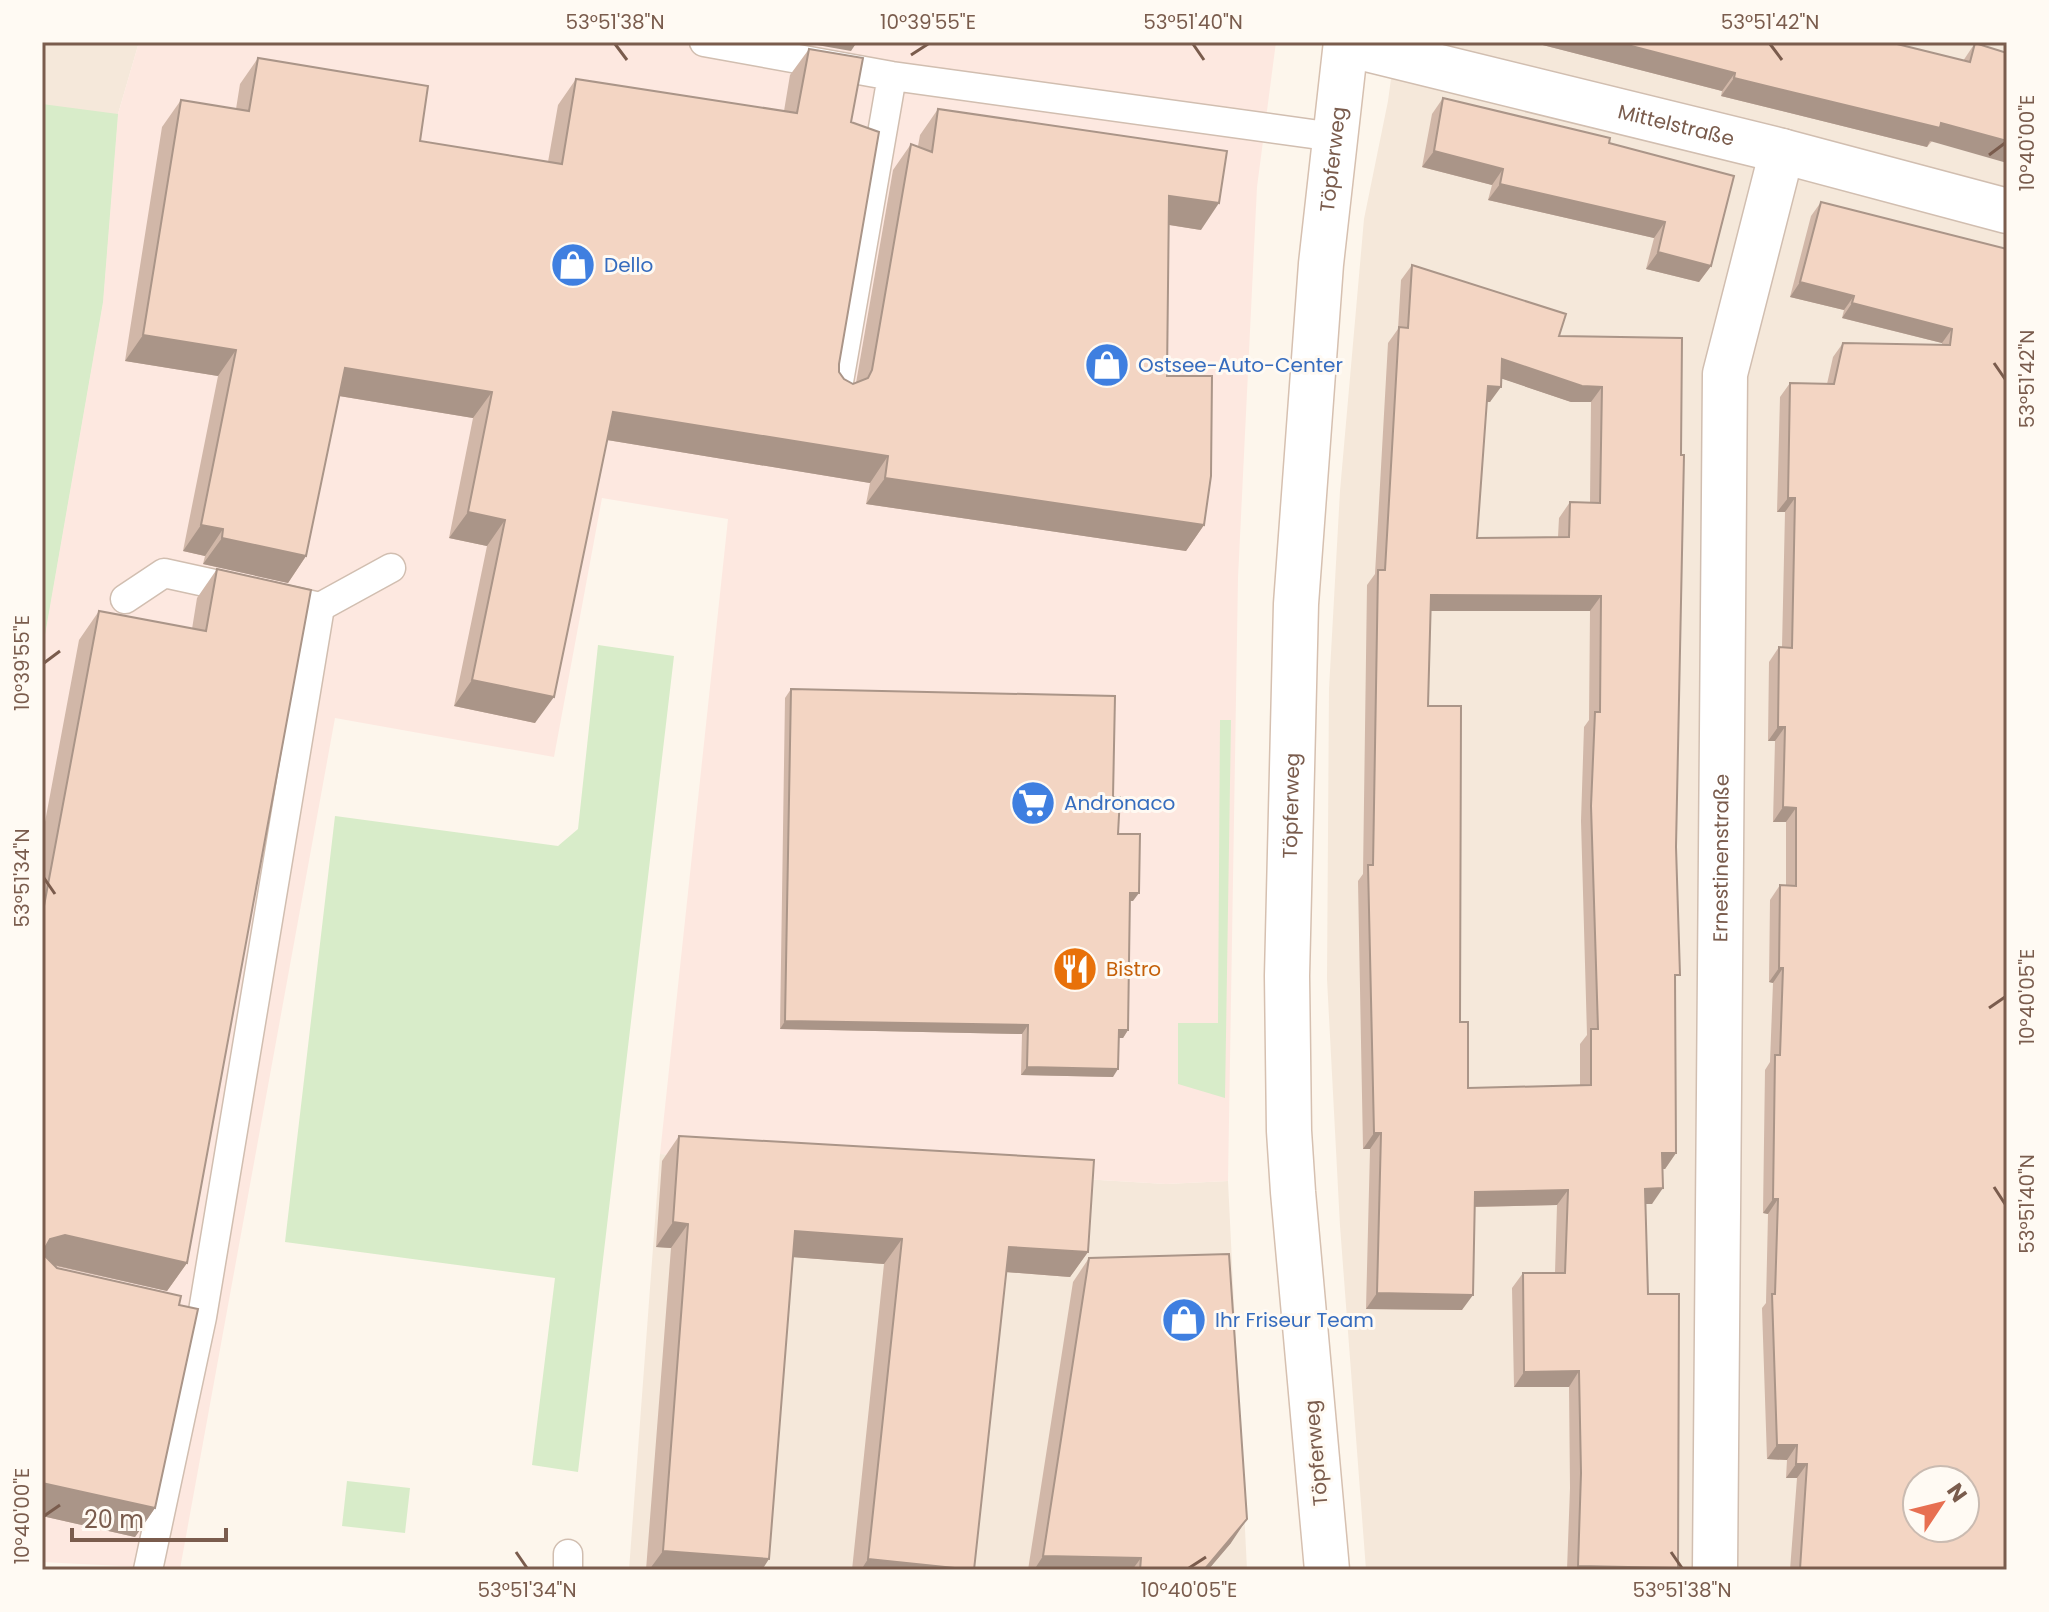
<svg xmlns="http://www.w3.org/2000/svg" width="2049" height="1612" font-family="Poppins,sans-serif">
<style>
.residential{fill:#f5e8da;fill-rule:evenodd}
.commercial{fill:#fde8e0}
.green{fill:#d8ecc9}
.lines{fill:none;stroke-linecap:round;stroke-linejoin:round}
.service-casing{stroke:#d1beb0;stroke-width:31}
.minor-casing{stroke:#d1beb0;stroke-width:47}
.secondary-casing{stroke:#d6c0b0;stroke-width:47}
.service{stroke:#fff;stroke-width:28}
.minor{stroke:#fff;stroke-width:44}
.secondary{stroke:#fff;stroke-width:44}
.wall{fill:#d1b7a8;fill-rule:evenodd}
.shaded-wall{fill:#aa9588}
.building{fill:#f3d5c3;stroke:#aa9588;stroke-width:2;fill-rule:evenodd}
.ticks{fill:none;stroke:#7a5c4d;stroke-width:3}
.labels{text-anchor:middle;stroke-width:6;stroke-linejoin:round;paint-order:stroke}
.street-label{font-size:20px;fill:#7a5c4d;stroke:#fffaf3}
.shop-label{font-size:20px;fill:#366cbe;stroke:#fffaf3;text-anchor:start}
.food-label{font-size:20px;fill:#c56008;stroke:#fffaf3;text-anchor:start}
.neatline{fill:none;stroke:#7a5c4d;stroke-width:3}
.ticks-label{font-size:20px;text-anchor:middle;fill:#7a5c4d}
</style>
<rect width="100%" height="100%" fill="#fdf6ec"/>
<!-- residential -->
<path class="residential" d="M42,42H139L118,114L103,302L42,652Z
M1396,42H2007V1570H1366L1340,1226L1327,979L1329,689L1340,491L1364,219L1388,101ZM1917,1480H1965V1528H1917Z
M660,1154L1166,1184L1228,1181L1247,1570H629Z"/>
<!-- commercial -->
<path class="commercial" d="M139,42H1276L1257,187L1238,578L1228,1181L1166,1184L660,1154L728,519L602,498L554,757L335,718L180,1569L42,1562V652L103,302L118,114Z"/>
<!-- green -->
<path class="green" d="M42,104L118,114L103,302L42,652Z
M598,645L674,656L578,1472L532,1465L555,1278L285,1242L335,816L558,846L578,829Z
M1220,720H1231L1225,1098L1178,1084V1023H1218Z
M347,1481L410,1488L405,1533L342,1526Z"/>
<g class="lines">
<!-- service casing -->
<g class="service-casing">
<path id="service" d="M704,42L892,76L1334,137
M837,393L892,76
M125,599L164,573L320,607L202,1317L148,1570
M320,607L391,568
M568,1554V1570"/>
</g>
<!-- minor casing -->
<g class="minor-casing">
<g id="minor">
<path id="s1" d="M1346,44L1782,151L2007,211"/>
<path id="s2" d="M1715,1570L1725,374L1782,151"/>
</g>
</g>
<!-- secondary casing -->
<g class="secondary-casing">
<g id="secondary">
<path id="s3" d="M1327,1570L1293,1192L1289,1131L1287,976L1296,604L1321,264L1346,42"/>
</g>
</g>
<!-- service -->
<use href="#service" class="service"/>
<!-- minor -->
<use href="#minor" class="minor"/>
<!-- secondary -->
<use href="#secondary" class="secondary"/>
</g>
<!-- wall -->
<path class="wall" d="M1531,42H1889L1963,61L1975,43L2007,53L1927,147L1721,96L1722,91Z
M809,49L851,122L839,364V372L844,379L853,384L856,383L893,170L911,144L918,146L920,135L938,109L1201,230L1169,225L1167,376L1204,525L1186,551L866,504L870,483L607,440L535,723L454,706L487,546L449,538L473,418L339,396L306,556L288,583L203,564L205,556L183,551L218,376L125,361L162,127L181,100L236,109L240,84L258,58L420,141L548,162L558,105L576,79L784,111L790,75Z
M1443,98L1609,143L1711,266L1699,282L1646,269L1654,238L1488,200L1492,185L1422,167L1432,114Z
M1821,202L2007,249V1570H1790L1797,1478H1786L1787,1460L1767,1459L1762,1308L1766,1303L1768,1214L1763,1213L1765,1070L1770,1062L1773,983L1769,982L1770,900L1780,885H1786V822H1773L1775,741H1768L1769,662L1779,647H1782L1785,512H1777L1780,397L1790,383L1827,384L1833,357L1843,343L1942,345V343L1842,318L1844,310L1790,297L1811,216Z
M1412,265L1559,336L1682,338L1675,982L1676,1153L1665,1169H1662L1652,1204H1645L1648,1294L1677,1570H1567L1570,1488L1569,1387H1514L1512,1288L1523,1273H1555L1557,1205L1474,1207L1462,1310L1366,1309L1370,1149H1363L1358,881L1363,874L1367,585L1375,574L1388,343L1398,329L1401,280ZM1501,378L1571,402H1591L1590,503L1570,502L1559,518L1558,537L1477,538L1487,402H1490ZM1431,611H1590L1589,720L1584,727L1581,821L1587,1035L1580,1044V1085L1468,1088L1460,1022L1428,706Z
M217,569L187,1263L167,1291L55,1266L155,1508L135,1537L42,1516V838L79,640L99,611L192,629L197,598Z
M791,689L1113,797L1118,834L1133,901H1130L1128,1030L1123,1038H1119L1113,1077L1021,1075L1022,1034L780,1029L785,698Z
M679,1136L1088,1252L1070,1277L1006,1272L974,1570H852L884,1264L793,1257L762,1570H646L671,1248L656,1247L662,1161Z
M1089,1258L1231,1543L1208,1570H1028L1073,1282Z"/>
<!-- shaded-wall -->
<path class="shaded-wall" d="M800,42H857L851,51Z
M1531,42H1616L1735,73L1722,91Z
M1734,78L1941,123L2007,141V163L1930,141L1927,147L1721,96Z
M1434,151L1503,169L1492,185L1422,167Z
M1500,184L1665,222L1654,238L1488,200Z
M1169,196L1219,203L1201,230L1151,222Z
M1658,252L1711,266L1699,282L1646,269Z
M1800,282L1854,296L1844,310L1790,297Z
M1852,303L1952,329L1942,343L1842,318Z
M143,335L236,350L218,376L125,361Z
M1502,359L1602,387L1591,402H1571L1491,375Z
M345,368L492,392L473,418L327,394Z
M1488,386L1501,387L1490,402H1477Z
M613,412L888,456L870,483L595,438Z
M885,478L1204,525L1186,551L866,504Z
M1788,498H1795L1785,512H1777Z
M468,512L505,520L487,546L449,538Z
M201,525L223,529L205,556L183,551Z
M222,538L306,556L288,583L203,564Z
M1431,595L1601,596L1590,611H1420Z
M472,680L554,697L535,723L454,706Z
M1778,727H1785L1775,741H1768Z
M1783,807L1796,808L1786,822H1773Z
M1130,893H1139L1133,901H1124Z
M1779,968H1783L1773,983L1769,982Z
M785,1021L1028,1025L1022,1034L780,1029Z
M1119,1030H1128L1123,1038H1113Z
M1027,1067L1118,1069L1113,1077L1021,1075Z
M1374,1133H1381L1370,1149H1363Z
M1662,1153H1676L1665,1169H1651Z
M1663,1188L1652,1204H1634L1645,1189Z
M1568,1190L1557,1205L1464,1207L1475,1192Z
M1773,1199H1778L1768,1214L1763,1213Z
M673,1222L688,1224L671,1248L656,1247Z
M795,1231L902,1239L884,1264L778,1256Z
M65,1235L187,1263L167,1291L45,1263L42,1251L50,1239Z
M1009,1247L1088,1252L1070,1277L992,1271Z
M1377,1293L1473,1295L1462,1310L1366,1309Z
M1579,1371L1569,1387H1514L1524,1372Z
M1777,1445H1797L1787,1460L1767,1459Z
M1796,1464H1807L1797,1478H1786Z
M42,1483L155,1508L135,1537L42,1516Z
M1247,1519L1231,1543L1208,1570H1204Z
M663,1551L769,1559L762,1570H649Z
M1043,1556L1141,1558L1132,1570H1034Z
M868,1559L972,1570H861Z
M1578,1566L1678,1568L1677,1570H1575Z"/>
<!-- building -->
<path class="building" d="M1616,42H1889L1970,62L1975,43L2007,53V141L1941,123L1940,128L1734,78L1735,73Z
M809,49L863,58L851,122L879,132L839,364V372L844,379L853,384L868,378L872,370L911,144L932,152L938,109L1227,151L1219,203L1169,196L1167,376H1212L1211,476L1204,525L885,478L888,456L613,412L554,697L472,680L505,520L468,512L492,392L345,368L306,556L222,538L223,529L201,525L236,350L143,335L181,100L249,111L258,58L428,86L420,141L562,164L576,79L797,113Z
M1443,98L1610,138L1609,143L1734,176L1711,266L1658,252L1665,222L1500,184L1503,169L1434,151Z
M1821,202L2007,249V1570L1800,1569L1807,1464H1796L1797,1445H1777L1772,1294H1775L1778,1199H1773L1775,1055H1780L1783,968H1779L1780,885L1796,886V808L1783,807L1785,727H1778L1779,647L1792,648L1795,498H1788L1790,383L1834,384L1843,343L1950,345L1952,329L1852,303L1854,296L1800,282ZM1917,1480H1965V1528H1917Z
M1412,265L1566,314L1559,336L1682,338L1681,455H1684L1676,847L1680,975H1675L1676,1153H1662L1663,1188L1645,1189L1648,1294H1679L1678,1568L1578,1566L1581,1473L1579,1371L1524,1372L1523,1273H1565L1568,1190L1475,1192L1473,1295L1377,1293L1381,1133H1374L1368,865H1373L1378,570H1385L1399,327L1408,328ZM1502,359L1582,386L1602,387L1600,503L1570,502L1569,537L1477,538L1488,386L1501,387ZM1431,595L1601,596L1600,712H1595L1591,806L1598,1029H1591V1085L1468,1088V1022H1460L1461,706H1428Z
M217,569L311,590L187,1263L65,1235L50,1239L45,1248L46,1257L57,1268L181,1296L179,1305L198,1309L155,1508L42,1483V906H44L99,611L206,631Z
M791,689L1115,696L1113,797H1120L1118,834H1140L1139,893H1130L1128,1030H1119L1118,1069L1027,1067L1028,1025L785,1021Z
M679,1136L1094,1160L1088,1252L1009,1247L974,1570L868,1559L902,1239L795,1231L769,1559L663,1551L688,1224L673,1222Z
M1229,1254L1247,1519L1204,1570H1140L1141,1558L1043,1556L1089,1258Z"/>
<!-- ticks -->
<path class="ticks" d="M615,44L627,60M1193,44L1204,60M1770,44L1782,60M911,55L928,44M1989,155L2005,143M1994,363L2005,379M44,663L60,651M44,878L55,894M1989,1008L2005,997M1994,1187L2005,1204M44,1516L60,1505M516,1552L527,1568M1671,1552L1682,1568M1189,1568L1206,1557"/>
<!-- icons -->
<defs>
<g id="shop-disc" transform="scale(2.3)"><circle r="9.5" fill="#3f7fe0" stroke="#fffaf3"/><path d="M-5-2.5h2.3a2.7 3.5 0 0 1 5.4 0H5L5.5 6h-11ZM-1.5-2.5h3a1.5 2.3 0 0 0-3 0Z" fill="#fff"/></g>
<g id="supermarket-disc" transform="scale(2.3)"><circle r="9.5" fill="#3f7fe0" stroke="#fffaf3"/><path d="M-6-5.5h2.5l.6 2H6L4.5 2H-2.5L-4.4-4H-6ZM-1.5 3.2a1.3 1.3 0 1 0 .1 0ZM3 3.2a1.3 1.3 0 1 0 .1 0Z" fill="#fff"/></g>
<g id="restaurant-disc" transform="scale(2.3)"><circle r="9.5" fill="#e8710a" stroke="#fffaf3"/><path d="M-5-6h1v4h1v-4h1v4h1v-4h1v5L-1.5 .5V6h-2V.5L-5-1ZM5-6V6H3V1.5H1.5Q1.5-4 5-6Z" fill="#fff"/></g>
</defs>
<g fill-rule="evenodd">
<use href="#shop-disc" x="573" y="265"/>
<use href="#shop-disc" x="1107" y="365"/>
<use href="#supermarket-disc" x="1033" y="803"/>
<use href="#restaurant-disc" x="1075" y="969"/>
<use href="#shop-disc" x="1184" y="1320"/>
</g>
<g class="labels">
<!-- street labels -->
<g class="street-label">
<text dy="7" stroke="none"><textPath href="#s1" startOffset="340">Mittelstraße</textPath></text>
<text dy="7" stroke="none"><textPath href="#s3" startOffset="1414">Töpferweg</textPath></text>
<text dy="7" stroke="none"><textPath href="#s3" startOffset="766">Töpferweg</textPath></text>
<text dy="7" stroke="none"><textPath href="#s2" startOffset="712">Ernestinenstraße</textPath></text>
<text transform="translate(1316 1453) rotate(-95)" y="7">Töpferweg</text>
</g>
<!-- shop labels -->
<g class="shop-label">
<text x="604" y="272">Dello</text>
<text x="1138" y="372">Ostsee-Auto-Center</text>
<text x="1064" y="810">Andronaco</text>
<text x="1215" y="1327">Ihr Friseur Team</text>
</g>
<!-- food labels -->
<g class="food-label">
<text x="1106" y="976">Bistro</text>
</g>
</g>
<!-- border -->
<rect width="2049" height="1612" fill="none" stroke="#fffaf3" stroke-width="88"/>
<!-- north arrow -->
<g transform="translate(1941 1504) rotate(55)"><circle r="38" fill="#fffaf3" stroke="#cabbb1" stroke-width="2"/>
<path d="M0-6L14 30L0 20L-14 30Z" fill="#e76f51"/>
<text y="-12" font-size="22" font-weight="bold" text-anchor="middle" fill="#7a5c4d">N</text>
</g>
<!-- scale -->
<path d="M72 1528v12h154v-12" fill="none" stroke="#7a5c4d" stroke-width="4"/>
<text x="84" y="1528" font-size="24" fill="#7a5c4d" stroke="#fffaf3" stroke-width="6" paint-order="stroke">20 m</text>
<rect x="44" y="44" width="1961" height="1524" class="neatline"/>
<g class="ticks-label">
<text x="615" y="29">53°51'38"N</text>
<text x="928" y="29">10°39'55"E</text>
<text x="1193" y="29">53°51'40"N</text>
<text x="1770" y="29">53°51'42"N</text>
<text transform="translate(2027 143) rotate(-90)" y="7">10°40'00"E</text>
<text transform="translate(2027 379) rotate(-90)" y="7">53°51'42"N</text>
<text transform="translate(22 663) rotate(-90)" y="7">10°39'55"E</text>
<text transform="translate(22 878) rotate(-90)" y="7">53°51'34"N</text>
<text transform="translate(2027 997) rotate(-90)" y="7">10°40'05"E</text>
<text transform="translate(2027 1204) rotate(-90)" y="7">53°51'40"N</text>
<text transform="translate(22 1516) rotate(-90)" y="7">10°40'00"E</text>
<text x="527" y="1597">53°51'34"N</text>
<text x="1189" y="1597">10°40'05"E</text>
<text x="1682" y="1597">53°51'38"N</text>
</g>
</svg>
